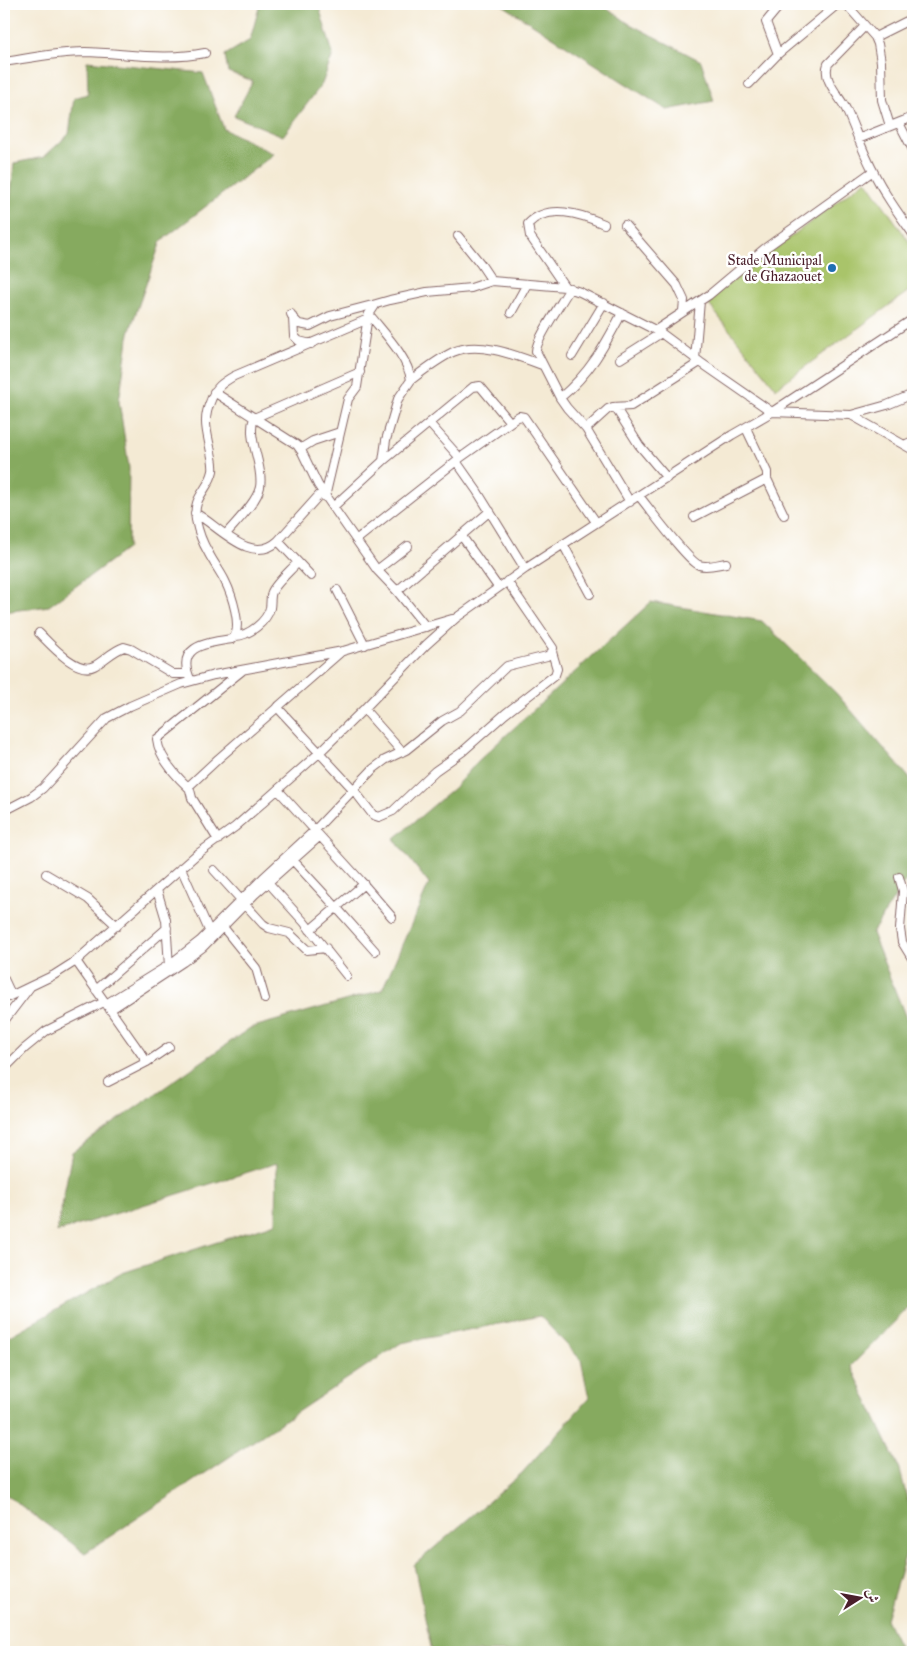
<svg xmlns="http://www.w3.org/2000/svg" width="917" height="1656" font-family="'IM FELL Great Primer',Amiri,serif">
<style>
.green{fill:#a9c46a;stroke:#7a724a}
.forest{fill:#86aa5e;stroke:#686444}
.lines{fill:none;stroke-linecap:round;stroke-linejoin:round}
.street-casing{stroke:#866666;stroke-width:10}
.street{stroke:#fff;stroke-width:8}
.poi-dot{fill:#1f6fb2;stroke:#fff;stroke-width:2}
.labels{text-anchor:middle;stroke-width:5;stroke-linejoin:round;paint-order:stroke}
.poi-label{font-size:14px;fill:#4a1f2b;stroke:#fff;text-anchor:end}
</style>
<rect width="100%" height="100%" fill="#fff"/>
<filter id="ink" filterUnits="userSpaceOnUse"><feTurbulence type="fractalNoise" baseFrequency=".02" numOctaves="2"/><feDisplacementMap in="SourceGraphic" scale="10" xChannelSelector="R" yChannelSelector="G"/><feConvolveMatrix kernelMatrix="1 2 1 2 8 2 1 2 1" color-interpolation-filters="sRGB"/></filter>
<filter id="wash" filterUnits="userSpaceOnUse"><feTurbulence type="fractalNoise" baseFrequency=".0096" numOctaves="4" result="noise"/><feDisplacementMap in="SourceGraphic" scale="20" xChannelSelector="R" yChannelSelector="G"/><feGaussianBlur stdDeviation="1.12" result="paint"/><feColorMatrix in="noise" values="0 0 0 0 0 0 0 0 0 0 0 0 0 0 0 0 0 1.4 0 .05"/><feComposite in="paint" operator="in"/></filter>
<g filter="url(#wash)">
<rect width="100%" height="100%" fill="#f4ead4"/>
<!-- green -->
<path class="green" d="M866,180L913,247V288L776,388L706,301Z"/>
<!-- forest -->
<path class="forest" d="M260,4H315L319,7L333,54L322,84L283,136L234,116L253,81L228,72L225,55L250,40Z
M501,4H602L628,23L701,61L714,101L667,110Z
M87,61L203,73L224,129L274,154L161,241L129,333L119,401L129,468L128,548L49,606L4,612V375L8,374L6,299H4V245L6,244L14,163L44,157L69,134L74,98L88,94Z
M651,602L762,621L836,693L913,782V869L872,933L913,1035V1303L851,1366L900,1470L913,1522V1530L886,1619L902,1652H432L414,1565L522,1473L589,1398L581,1360L540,1316L401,1343L85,1553L4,1493V1339L122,1273L276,1223L277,1163L57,1232L72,1152L250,1028L382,990L429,884L394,839L454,788L478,761Z"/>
</g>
<g filter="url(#ink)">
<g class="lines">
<!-- street casing -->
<g class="street-casing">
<path id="street" d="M846,4L875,37L878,44L881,62L882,100L890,126
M865,26L828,64C822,80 839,95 846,109C855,129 862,150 872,169C883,192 898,213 913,234
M875,37L913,18
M778,54L766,22L781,4
M4,62C30,58 58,52 85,52C125,53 165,61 205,53
M749,84L778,54L838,4
M899,123L913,150
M858,139L913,117
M625,225L677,285L684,300L683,311
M458,236L480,263L492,281
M565,287L530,236L528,224C548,203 581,214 604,224
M570,288C563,301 536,339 536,351L560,398L567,408L586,429L630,502
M511,313L527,284
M291,314L293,318L299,324L310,326L330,316L376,304
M369,314C383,332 408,357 411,380L398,399L386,440L383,461
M293,318L294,336L299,341L311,344
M656,330L709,295L764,249L873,171
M572,356L604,303
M620,359L661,333
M695,359L700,301
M411,380C424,370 438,359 453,352C479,340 517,356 542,365
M214,392L297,445L302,452L318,485L333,507
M560,398C590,373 604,347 622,313
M615,407L639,445L667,478
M851,415L887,405L913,394
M429,423L460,458
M586,429L608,409L613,407L631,406L700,362
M904,445L913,441
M300,449L313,441L340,432
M456,461L477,491L525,569
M767,479L784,515
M639,496C649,508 688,561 699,565C707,568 718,564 726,563
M325,497L348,399L357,387L368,316L376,304L390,300L427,292L471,288L492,281L565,287L580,292L661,333L700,362L772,412L851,415L913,450
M195,513C219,526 251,566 278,541L322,492
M694,517L767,479V472L746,428
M226,534C236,522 257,502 260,487C264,465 246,438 254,418L360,372
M461,535L498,587
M356,540L460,458L519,416L524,417L596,522
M278,541L311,576
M563,544L590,594
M377,570L408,546
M337,590L365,645
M397,591L490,511
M426,627L397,591L377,570L333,507L383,461L473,387L480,386L510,422
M39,633C50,644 77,675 94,666C104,661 112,651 124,647L131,649L173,674H188
M235,636C249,636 267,621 270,608C271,603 270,596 272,592C276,583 291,570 298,562
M191,681C174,646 206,643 232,639C244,629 231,593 225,581C220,571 213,562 208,552C202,542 198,530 196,520C192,496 209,490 213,471C214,464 212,458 211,452C207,431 202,420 211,400C216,387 222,383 234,376L368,319
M277,707L353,789L373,815L379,817L393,811L435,771L462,752L505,714L555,675L557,669L552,652
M364,709L402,752
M189,788C176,776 159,758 157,739L243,670
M278,790L360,880L392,917
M4,811L31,797L43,788L107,718L130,706L181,684L214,675L343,651L452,619
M218,840L192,798L189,786L218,759L342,651
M289,856L336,907L375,951
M181,868L211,935
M214,870L263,924L269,928L289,933L307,950L326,948
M46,874L88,899L117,926
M899,877L903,891L900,929L902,942L913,960
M265,879L304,922L347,976
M157,890L166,920L169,967
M223,927L256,968L265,999
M310,930L364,884
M76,961L147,1062
M4,979L11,994
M96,990L167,928
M4,999L54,975L76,961L196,855L235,827L318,754L364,709L426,645L456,618L525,569L732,435L772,412L913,319
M106,1004L169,965L200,941L263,878L315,830L373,769L385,760L406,750L442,721L460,711L507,666L547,656L552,652L553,648L507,581
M110,1010L183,962L203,947L255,894L320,836
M4,1021L30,987
M4,1069L24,1049L46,1031L104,1002
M108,1082L147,1062L169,1047"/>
</g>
<!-- street -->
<use href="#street" class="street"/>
</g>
</g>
<!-- markers -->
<circle class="poi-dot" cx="832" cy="268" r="5"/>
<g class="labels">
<!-- poi labels -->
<g class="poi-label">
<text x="822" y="265">Stade Municipal<tspan x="822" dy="16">de Ghazaouet</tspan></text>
</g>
</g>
<!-- margin -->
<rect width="917" height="1656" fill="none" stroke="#fff" stroke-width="20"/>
<!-- north arrow -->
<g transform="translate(860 1598) rotate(79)" stroke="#ffffff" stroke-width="4" paint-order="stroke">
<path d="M0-4L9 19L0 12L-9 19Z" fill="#4a1f2b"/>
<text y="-8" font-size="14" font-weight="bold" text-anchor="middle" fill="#4a1f2b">ش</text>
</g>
</svg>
